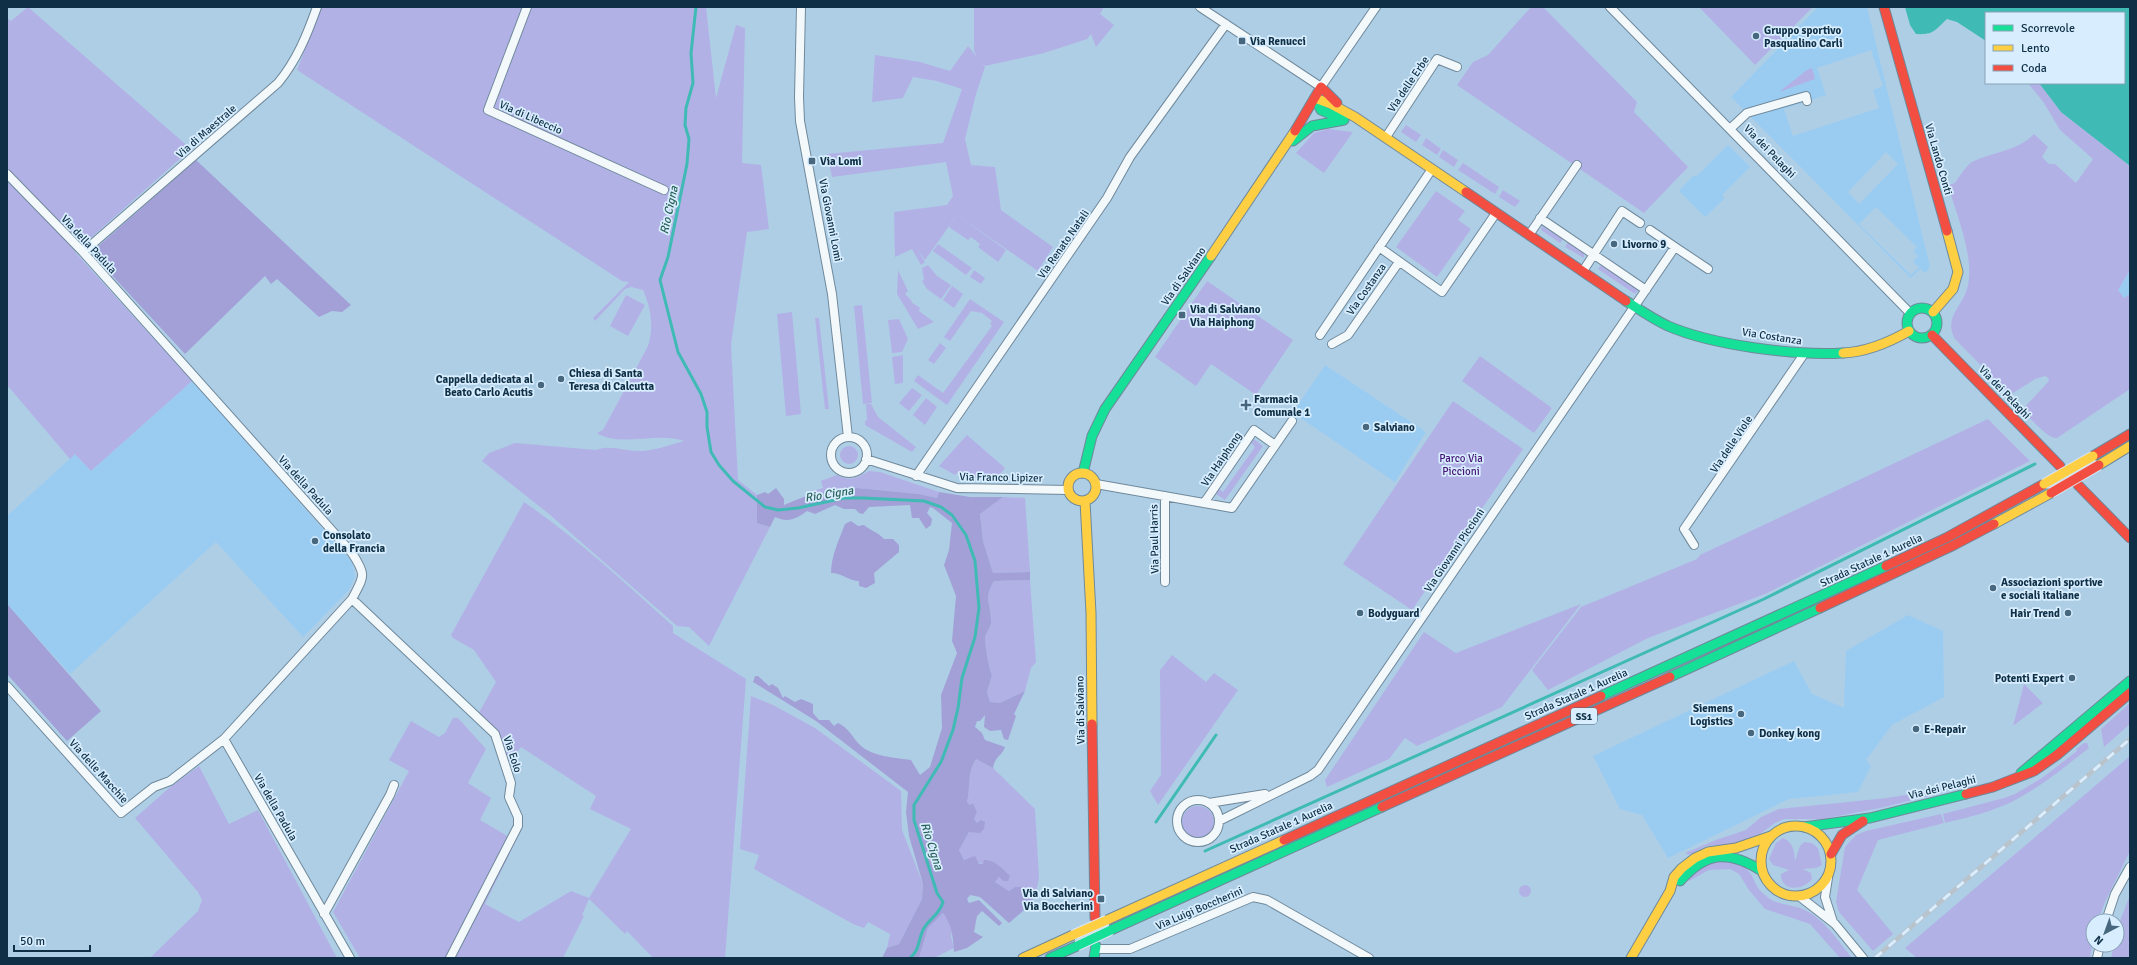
<svg xmlns="http://www.w3.org/2000/svg" width="2137" height="965" font-family="Signika,sans-serif">
<style>
.built{fill:#9accf2;fill-rule:evenodd}
.green{fill:#b2b1e6}
.forest{fill:#a2a0d7}
.water{fill:#3fbab4}
.lines{fill:none;stroke-linecap:round;stroke-linejoin:round}
.stream{stroke:#3fbab4;stroke-width:3}
.street-casing{stroke:#6f899b;stroke-width:10}
.fast-casing{stroke:#6f899b;stroke-width:11}
.slow-casing{stroke:#6f899b;stroke-width:11}
.jam-casing{stroke:#6f899b;stroke-width:11}
.street{stroke:#f3f8fb;stroke-width:8}
.fast{stroke:#16e098;stroke-width:9}
.slow{stroke:#ffcf43;stroke-width:9}
.jam{stroke:#f24e42;stroke-width:9}
.rail-casing{stroke:#b9c3cb;stroke-width:4.5}
.rail{stroke:#d8eeff;stroke-width:3;stroke-dasharray:9;stroke-linecap:butt}
.fast-bridge-casing{stroke:#dbe9f4;stroke-width:11;stroke-linecap:butt}
.slow-bridge-casing{stroke:#dbe9f4;stroke-width:11;stroke-linecap:butt}
.jam-bridge-casing{stroke:#dbe9f4;stroke-width:11;stroke-linecap:butt}
.fast-bridge{stroke:#16e098;stroke-width:9}
.slow-bridge{stroke:#ffcf43;stroke-width:9}
.jam-bridge{stroke:#f24e42;stroke-width:9}
.poi-dot{fill:#46677d;stroke:#d8eeff;stroke-width:1.5}
.labels{text-anchor:middle;stroke-width:3.5;stroke-linejoin:round;paint-order:stroke}
.shield{fill:#d8eeff;stroke:#4b687d;stroke-width:1}
.shield-label{font-size:10px;font-weight:bold;fill:#0e2f45}
.poi-label{font-size:11px;font-weight:bold;fill:#0e2f45;stroke:#d8eeff;text-anchor:start}
.street-label{font-size:11px;fill:#0e2f45;stroke:#d8eeff}
.park-label{font-size:11px;fill:#451576;stroke:#d8eeff}
.water-label{font-size:12px;font-style:italic;fill:#2b6259;stroke:#d8eeff}
</style>
<rect width="100%" height="100%" fill="#aecee6"/>
<!-- built -->
<path class="built" d="M1818,7H1867L1930,267L1925,273L1920,269L1911,278L1731,97ZM1871,50L1883,86L1873,90L1879,108L1793,136L1784,109L1826,95L1817,68ZM1886,152L1898,164L1859,204L1848,192ZM1876,207L1917,247L1913,251L1918,256L1913,262L1919,267L1911,275L1859,224Z
M1728,145L1750,167L1722,195L1725,198L1705,217L1679,191L1693,176L1698,175Z
M2130,270V294L2124,298L2118,290Z
M1325,365L1426,432L1395,482L1299,417L1296,421L1290,417Z
M192,381L352,562L355,577L349,590L303,637L216,542L70,674L7,604V516L75,454L91,471Z
M1908,615L1943,631L1944,697L1892,725L1866,760L1871,766L1858,792L1789,799L1668,858L1642,815L1620,809L1593,756L1794,661L1812,694L1844,708L1846,651Z"/>
<!-- green -->
<path class="green" d="M28,7L191,149L75,252L192,381L91,471L75,454L70,459L7,385V18L11,21Z
M321,7H706L716,98L736,25L745,28L742,163L761,165L769,229L747,232L731,345L738,480L757,495V523L770,527L709,646L689,627L677,626L549,514L482,461L489,453L515,443L596,450C612,444 625,452 642,451C656,450 670,445 684,441C658,431 620,448 597,433L603,430L648,346C654,327 651,308 643,290L631,287L625,289L595,321L593,318L629,282L622,281L297,70Z
M974,7H1104L1100,14L1114,25L1096,47L1091,34L1087,39L1044,53L985,66L982,63L985,67L976,94L965,139L971,165L995,167L1001,210L1053,247L1038,271L957,215L1006,250L998,262L978,247L980,244L971,237L968,240L949,227L957,215L925,260L916,248L925,262L921,265L912,249L895,257L894,212L947,205L953,196L946,162L832,177L827,154L943,143L962,89L937,81L913,77L903,98L872,102L875,55L920,62L950,71L968,46L977,57L974,51Z
M1531,7H1543L1637,102L1634,112L1688,167L1644,213L1457,85L1473,62L1488,55Z
M1699,7H1813L1755,65Z
M1812,68L1815,79L1779,92L1807,70Z
M2028,83H2039L2061,112L2130,166V270L2118,290L2124,298L2130,294V389L2057,438C2047,439 2030,417 2022,410L2049,381L2048,378L2045,376L2035,379L2010,395L1955,339C1943,318 1962,307 1967,289C1976,259 1956,214 1948,185L1955,183C1959,177 1966,166 1972,162C1992,152 2018,151 2034,134L2048,147L2042,157L2049,164H2055L2076,183L2093,159L2060,130L2044,103Z
M1406,125L1421,135L1416,142L1401,132Z
M1328,129L1353,132L1324,173L1296,153L1314,133Z
M1426,138L1441,149L1437,155L1422,145Z
M1443,150L1458,160L1454,167L1439,157Z
M1463,163L1499,187L1495,194L1458,170Z
M1503,190L1520,201L1515,207L1499,197Z
M1436,191L1465,211L1458,220L1471,229L1437,277L1396,247Z
M1542,226L1563,239L1560,243L1541,230Z
M1568,242L1584,253V258L1565,247Z
M938,244L972,268L966,275L933,251Z
M928,265L937,276L951,285L941,299L927,289L922,281L924,280L922,268Z
M1601,265L1638,290L1635,294L1598,269Z
M898,270L908,291L905,294L912,301L911,302L920,308L919,311L934,322L918,329L897,294Z
M974,270L985,278L981,284L970,277Z
M1207,281L1293,340L1256,395L1211,364L1196,386L1155,357Z
M952,286L963,294L954,308L943,300Z
M626,295L645,305L628,336L610,326Z
M970,299L1004,322L947,405L914,381L918,375L943,393L992,326L990,324L992,321L982,313L971,311L950,341L944,337Z
M862,305L872,403L863,404L854,306Z
M792,312L801,414L786,416L777,314Z
M815,318H819L829,409H825Z
M899,319L908,339L902,352L892,353L888,320Z
M940,343L946,348L934,364L928,360Z
M903,355V383L895,384L892,357Z
M1480,356L1552,408L1534,433L1462,381Z
M912,388L922,395L909,411L899,403Z
M926,398L937,407L925,425L913,415Z
M1453,401L1523,449L1412,610L1343,564Z
M866,404H871L878,417L916,447L912,452L865,425V421L867,420Z
M1988,419L2030,461L1765,594L1648,638L1548,690L1532,670L1581,607L1697,559L1700,555Z
M967,435L1005,468L997,478H968V475L957,473L955,475L939,466Z
M1254,439L1263,446L1225,500L1216,494L1219,489L1223,492L1255,447L1251,443Z
M840 455a9 9 0 1 1 18 0a9 9 0 1 1-18 0Z
M869,471L880,472L939,492L937,498L919,494L847,487L806,496L805,493L823,488L821,481L837,475C850,482 857,478 869,471Z
M1003,497L1025,498L1030,572L993,573L983,541L980,514Z
M524,502C577,538 625,583 673,626V633L746,679L725,958H653L627,931L625,934L589,899L582,915L584,916L563,958H360L333,912L409,771L389,760L411,721L439,737L445,733L453,718H458L486,749L468,783L491,798L480,820L516,841L485,904L519,922L571,891L589,898L631,829L590,809L596,796L521,747L505,769L491,736L476,718L496,682L474,650L453,638L451,635Z
M1030,580L1036,662L1031,668L1025,691L1000,703L990,702L987,692L992,675C988,670 985,646 985,638C986,632 992,627 991,621C991,601 983,600 994,581Z
M1581,604L1502,707L1417,746L1405,738L1389,759L1327,787L1325,780L1424,632L1456,653Z
M1172,655L1206,682L1214,673L1238,690L1158,805L1150,791L1161,775L1160,670Z
M2024,684L2043,703L2013,726Z
M751,696L773,705L815,728L901,791L902,830L923,884L922,899L899,944L887,948L890,934L868,922L864,928L853,924L754,869L759,855L740,849Z
M2130,703V724L2104,747L2101,729Z
M2084,743H2087L2089,748C2062,769 2036,791 2005,805C1986,813 1965,818 1945,823L1943,814L2004,798L2015,794L2042,778L2077,751L2076,749Z
M2130,756V851L2105,902L2098,921H2093V940L2090,958H1917L1905,948Z
M976,759L993,768L1035,809L1039,878L1036,892L1027,894L1015,887L1009,891L995,882L999,877L1003,881H1008L983,864L964,860L959,850L969,832L977,823L974,819L977,812L973,803L970,805L967,802C971,785 965,775 976,759Z
M199,766L229,824L258,810L337,958H150L198,911L202,900L198,892L135,818L169,788Z
M1935,790L1933,795L1880,808L1822,819H1784L1775,823L1760,834L1732,844L1706,846L1689,855L1685,853L1716,840L1746,830L1761,817L1779,809L1887,798Z
M1182 822a16 16 0 1 1 32 0a16 16 0 1 1-32 0Z
M1941,814L1944,823L1878,840L1857,890L1893,934L1873,951L1839,912L1836,902L1845,847L1856,835L1866,831Z
M1783,838C1794,843 1794,851 1795,861L1800,846L1804,842L1812,843L1818,848L1822,865L1816,868L1803,869L1811,873L1812,879C1804,890 1781,893 1781,874L1789,870L1773,865L1769,859L1776,843Z
M1732,861C1760,872 1748,881 1765,895C1777,906 1791,904 1805,910C1825,920 1839,942 1852,958H1840L1810,924L1765,909L1749,890L1739,874L1730,869L1709,870L1689,881L1686,878C1702,864 1711,862 1732,861Z
M1519 891a6 6 0 1 1 12 0a6 6 0 1 1-12 0Z
M2130,895V941L2128,944L2130,945V958H2111L2114,945H2117L2118,926Z
M943,913L952,925L951,937L954,948L934,958H919L928,928Z"/>
<!-- forest -->
<path class="forest" d="M196,160L351,305L342,312L332,311L319,317L277,279L271,284L265,276L185,354L94,256L95,249Z
M847,487L919,494L937,498L939,492L970,497H1003L980,514L983,541L993,573L1030,572V580L994,581C983,600 991,602 991,621C992,627 986,632 985,638C985,646 989,670 992,675L987,692L990,702L1000,703L1025,691L1014,714L1016,716L1008,740L1004,739L1001,730L990,731L984,727L985,715L980,721H977L975,727L982,733L985,740L1005,747C1002,756 995,756 993,768L976,759C966,774 971,786 967,802L970,805L973,803L977,812L974,819L977,823L981,820L985,822L984,829L980,833L969,832L959,850L964,860L975,856L979,864H983L984,860C994,859 1003,869 1010,876L1008,881H1003L999,877L995,882L1009,891L1015,887H1021L1027,894L1036,892L1030,905L1009,923L980,897L970,895L967,899L969,903L979,900L1002,923L999,926L982,911L977,916L974,932L983,937L967,948L954,952C953,937 952,925 943,913L928,928L919,958H882L887,948L899,944L922,899L923,884L909,836L906,812L908,792L816,721L753,682L755,676H758L769,686L772,684L778,688L783,698L785,696L795,702L801,699L813,704V713L819,720H829L834,726L838,723C849,728 852,737 860,745C871,756 895,758 911,760L920,775L930,767L942,728L941,695L957,653L952,641L956,596L944,565L949,550L952,523L933,508L930,507L927,513L932,519L931,525L926,529L919,518H912L910,505L869,507L863,514L859,513L855,509H844L835,505L815,514L807,511C796,519 788,523 775,517L770,527L757,523V495L765,492L768,494L776,488L784,499V505L806,496Z
M851,521L858,526L864,525C871,531 878,532 884,539H893L899,545V552L874,573L875,583L866,588L859,586V581C849,581 842,573 831,573C831,556 839,540 845,524Z
M7,604L101,711L67,741L7,674Z"/>
<!-- water -->
<path class="water" d="M1905,7H2130V166L2061,112L2039,83H2124V13H1986V41L1957,22L1947,19C1935,30 1934,35 1916,34L1910,25Z"/>
<g class="lines">
<!-- stream -->
<path class="stream" d="M696,7L691,53L693,83L686,108L685,125L689,139L687,164L668,257L660,280L678,352L701,394L707,412V427L711,452L719,465L733,481L765,507L778,510L798,508L844,498H863L924,501L941,507L952,515L966,535L975,561L979,608L975,637L962,678L958,708L953,730L941,762L914,805V820L937,893L943,902C939,916 929,918 923,930C918,940 920,950 910,958
M1156,822L1216,735
M1205,851L1764,599L2035,464"/>
<!-- street casing -->
<g class="street-casing">
<path id="street" d="M527,7L488,110L664,190
M801,7L799,97L800,121L832,294L848,437
M1200,7L1321,87L1376,7
M1610,7L1910,313
M1731,128L1747,113L1806,96L1807,101
M1386,137L1437,59L1457,67
M7,174L83,252L352,553C367,576 364,576 352,599L224,739L350,958
M1540,218L1646,290
M1650,230L1675,247
M1529,235L1577,165
M1379,247L1442,292L1496,213
M83,252L278,83C297,60 307,35 317,7
M1583,271L1622,211L1640,223
M1320,335L1432,169
M1332,344L1348,335L1399,262
M831 455a18 18 0 1 1 36 0a18 18 0 1 1-36 0Z
M866,459L957,488L1068,490
M916,476L1107,198L1130,157L1226,24
M1096,484L1232,508L1292,421
M1165,496V582
M1204,503L1254,430L1275,445
M1694,545L1684,529L1804,354
M352,599L495,734L511,783L509,797L518,817V826L450,958
M7,686L121,813L154,787L170,781L224,739
M1177 821a21 21 0 1 1 42 0a21 21 0 1 1-42 0Z
M1209,803L1265,794
M1219,821L1310,776L1318,770L1675,247L1708,269
M1828,878L1825,897L1833,922
M1799,896L1835,924L1863,958
M324,914L390,795L394,785
M2106,921L2115,894L2130,867
M1096,949H1130L1253,897L1267,900L1369,958
M2097,958L2100,945"/>
</g>
<!-- fast casing -->
<g class="fast-casing">
<path id="fast" d="M1315,98L1321,110L1342,119
M1293,141L1312,126L1344,120
M1626,301C1640,310 1653,319 1668,326C1712,345 1795,356 1843,353
M1907 323a15 15 0 1 1 30 0a15 15 0 1 1-30 0Z
M1083,473L1092,436L1105,409L1211,256
M1670,677L1820,608
M1601,696L1886,566
M2021,773L2130,681
M1804,827L1870,818L1966,794
M1680,881C1707,851 1729,850 1762,871
M1111,930L1382,807
M1050,958L1077,946
M1094,958L1096,946"/>
</g>
<!-- slow casing -->
<g class="slow-casing">
<path id="slow" d="M1315,98L1331,104L1355,117L1466,192
M1211,256L1295,131
M1933,312L1953,289L1958,272L1947,231
M1843,353C1867,352 1888,343 1909,331
M2099,465L2130,446
M1068 487a14 14 0 1 1 28 0a14 14 0 1 1-28 0Z
M1085,501L1091,613L1092,724
M1994,524L2051,493
M1761 861a35 35 0 1 1 70 0a35 35 0 1 1-70 0Z
M1107,920L1284,840
M1023,958L1073,935
M1631,958L1670,891L1674,877L1682,868L1695,858L1708,852L1736,848L1771,836"/>
</g>
<!-- jam casing -->
<g class="jam-casing">
<path id="jam" d="M1884,7L1947,231
M1295,131L1321,87L1337,103
M1466,192L1626,301
M1932,335L2060,466
M2093,456L2130,434
M2078,485L2130,538
M1886,566L1946,538L2044,484
M1820,608L1954,545L1994,524
M1092,724L1095,918
M1966,794L1993,787L2034,771L2057,755L2130,693
M1382,807L1670,677
M1284,840L1601,696
M1831,854L1842,835L1863,821"/>
</g>
<!-- street -->
<use href="#street" class="street"/>
<!-- fast -->
<use href="#fast" class="fast"/>
<!-- slow -->
<use href="#slow" class="slow"/>
<!-- jam -->
<use href="#jam" class="jam"/>
<!-- rail casing -->
<g class="rail-casing">
<path id="rail" d="M1875,958L2130,739"/>
</g>
<!-- rail -->
<use href="#rail" class="rail"/>
<!-- fast-bridge casing -->
<g class="fast-bridge-casing">
<path id="fast-bridge" d="M1077,946L1111,930"/>
</g>
<!-- slow-bridge casing -->
<g class="slow-bridge-casing">
<path id="slow-bridge" d="M2044,484L2093,456
M1073,935L1107,920"/>
</g>
<!-- jam-bridge casing -->
<g class="jam-bridge-casing">
<path id="jam-bridge" d="M2051,493L2099,465"/>
</g>
<!-- fast-bridge -->
<use href="#fast-bridge" class="fast-bridge"/>
<!-- slow-bridge -->
<use href="#slow-bridge" class="slow-bridge"/>
<!-- jam-bridge -->
<use href="#jam-bridge" class="jam-bridge"/>
</g>
<!-- markers -->
<g class="poi-dot">
<circle cx="1756" cy="36" r="4"/>
<rect x="1238" y="37" width="8" height="8" rx="2"/>
<rect x="808" y="157" width="8" height="8" rx="2"/>
<circle cx="1614" cy="244" r="4"/>
<rect x="1178" y="311" width="8" height="8" rx="2"/>
<circle cx="561" cy="379" r="4"/>
<circle cx="541" cy="385" r="4"/>
<path d="M1244 399h4v4h4v4h-4v4h-4v-4h-4v-4h4z"/>
<circle cx="1366" cy="427" r="4"/>
<circle cx="315" cy="541" r="4"/>
<circle cx="1993" cy="588" r="4"/>
<circle cx="1360" cy="613" r="4"/>
<circle cx="2068" cy="613" r="4"/>
<circle cx="2072" cy="678" r="4"/>
<circle cx="1741" cy="714" r="4"/>
<circle cx="1916" cy="729" r="4"/>
<circle cx="1751" cy="733" r="4"/>
<rect x="1097" y="895" width="8" height="8" rx="2"/>
</g>
<g class="labels">
<!-- shield labels -->
<rect class="shield" x="1571" y="708" width="26" height="16" rx="3"/>
<g class="shield-label">
<text x="1584" y="720">SS1</text>
</g>
<!-- poi labels -->
<g class="poi-label">
<text x="1764" y="34">Gruppo sportivo<tspan x="1764" dy="13">Pasqualino Carli</tspan></text>
<text x="1250" y="45">Via Renucci</text>
<text x="820" y="165">Via Lomi</text>
<text x="1622" y="248">Livorno 9</text>
<text x="1190" y="313">Via di Salviano<tspan x="1190" dy="13">Via Haiphong</tspan></text>
<text x="569" y="377">Chiesa di Santa<tspan x="569" dy="13">Teresa di Calcutta</tspan></text>
<text x="533" y="383" text-anchor="end">Cappella dedicata al<tspan x="533" dy="13">Beato Carlo Acutis</tspan></text>
<text x="1254" y="403">Farmacia<tspan x="1254" dy="13">Comunale 1</tspan></text>
<text x="1374" y="431">Salviano</text>
<text x="323" y="539">Consolato<tspan x="323" dy="13">della Francia</tspan></text>
<text x="2001" y="586">Associazioni sportive<tspan x="2001" dy="13">e sociali italiane</tspan></text>
<text x="1368" y="617">Bodyguard</text>
<text x="2060" y="617" text-anchor="end">Hair Trend</text>
<text x="2064" y="682" text-anchor="end">Potenti Expert</text>
<text x="1733" y="712" text-anchor="end">Siemens<tspan x="1733" dy="13">Logistics</tspan></text>
<text x="1924" y="733">E-Repair</text>
<text x="1759" y="737">Donkey kong</text>
<text x="1093" y="897" text-anchor="end">Via di Salviano<tspan x="1093" dy="13">Via Boccherini</tspan></text>
</g>
<!-- street labels -->
<g class="street-label">
<text transform="translate(1408 84) rotate(-56)" y="4">Via delle Erbe</text>
<text transform="translate(531 117) rotate(24)" y="4">Via di Libeccio</text>
<text transform="translate(206 131) rotate(-41)" y="4">Via di Maestrale</text>
<text transform="translate(1770 151) rotate(46)" y="4">Via dei Pelaghi</text>
<text transform="translate(1939 159) rotate(74)" y="4">Via Lando Conti</text>
<text transform="translate(831 220) rotate(79)" y="4">Via Giovanni Lomi</text>
<text transform="translate(89 244) rotate(47)" y="4">Via della Padula</text>
<text transform="translate(1063 244) rotate(-55)" y="4">Via Renato Natali</text>
<text transform="translate(1183 276) rotate(-55)" y="4">Via di Salviano</text>
<text transform="translate(1366 289) rotate(-55)" y="4">Via Costanza</text>
<text transform="translate(1772 336) rotate(9)" y="4">Via Costanza</text>
<text transform="translate(2005 392) rotate(46)" y="4">Via dei Pelaghi</text>
<text transform="translate(1731 444) rotate(-56)" y="4">Via delle Viole</text>
<text transform="translate(1221 459) rotate(-56)" y="4">Via Haiphong</text>
<text transform="translate(1001 477) rotate(1)" y="4">Via Franco Lipizer</text>
<text transform="translate(306 485) rotate(48)" y="4">Via della Padula</text>
<text transform="translate(1154 539) rotate(-91)" y="4">Via Paul Harris</text>
<text transform="translate(1454 550) rotate(-56)" y="4">Via Giovanni Piccioni</text>
<text transform="translate(1871 560) rotate(-25)" y="4">Strada Statale 1 Aurelia</text>
<text transform="translate(1576 694) rotate(-24)" y="4">Strada Statale 1 Aurelia</text>
<text transform="translate(1080 710) rotate(-91)" y="4">Via di Salviano</text>
<text transform="translate(513 754) rotate(72)" y="4">Via Eolo</text>
<text transform="translate(99 771) rotate(48)" y="4">Via delle Macchie</text>
<text transform="translate(1942 787) rotate(-14)" y="4">Via dei Pelaghi</text>
<text transform="translate(276 807) rotate(60)" y="4">Via della Padula</text>
<text transform="translate(1281 827) rotate(-24)" y="4">Strada Statale 1 Aurelia</text>
<text transform="translate(1199 908) rotate(-23)" y="4">Via Luigi Boccherini</text>
</g>
<!-- park labels -->
<g class="park-label">
<text x="1461" y="462">Parco Via<tspan x="1461" dy="13">Piccioni</tspan></text>
</g>
<!-- water labels -->
<g class="water-label">
<text transform="translate(669 210) rotate(-78)" y="4">Rio Cigna</text>
<text transform="translate(829 494) rotate(-9)" y="4">Rio Cigna</text>
<text transform="translate(932 846) rotate(72)" y="4">Rio Cigna</text>
</g>
</g>
<!-- border -->
<rect width="2137" height="965" fill="none" stroke="#0e2f45" stroke-width="16"/>
<!-- legend -->
<rect x="1985" y="12" width="140" height="72" fill="#d8eeff" stroke="#87a2b5"/>
<rect x="1993" y="25" width="20" height="6" fill="#16e098" stroke="#87a2b5"/>
<text x="2021" y="32" font-size="12" fill="#0e2f45">Scorrevole</text>
<rect x="1993" y="45" width="20" height="6" fill="#ffcf43" stroke="#87a2b5"/>
<text x="2021" y="52" font-size="12" fill="#0e2f45">Lento</text>
<rect x="1993" y="65" width="20" height="6" fill="#f24e42" stroke="#87a2b5"/>
<text x="2021" y="72" font-size="12" fill="#0e2f45">Coda</text>
<!-- north arrow -->
<g transform="translate(2105 933) rotate(221)"><circle r="19" fill="#d8eeff" stroke="#87a2b5"/>
<path d="M0-3L7 15L0 10L-7 15Z" fill="#46677d"/>
<text y="-6" font-size="11" font-weight="bold" text-anchor="middle" fill="#0e2f45">N</text>
</g>
<!-- scale -->
<path d="M14 945v6h76v-6" fill="none" stroke="#0e2f45" stroke-width="2"/>
<text x="20" y="945" font-size="12" fill="#0e2f45" stroke="#d8eeff" stroke-width="3" paint-order="stroke">50 m</text>
</svg>
